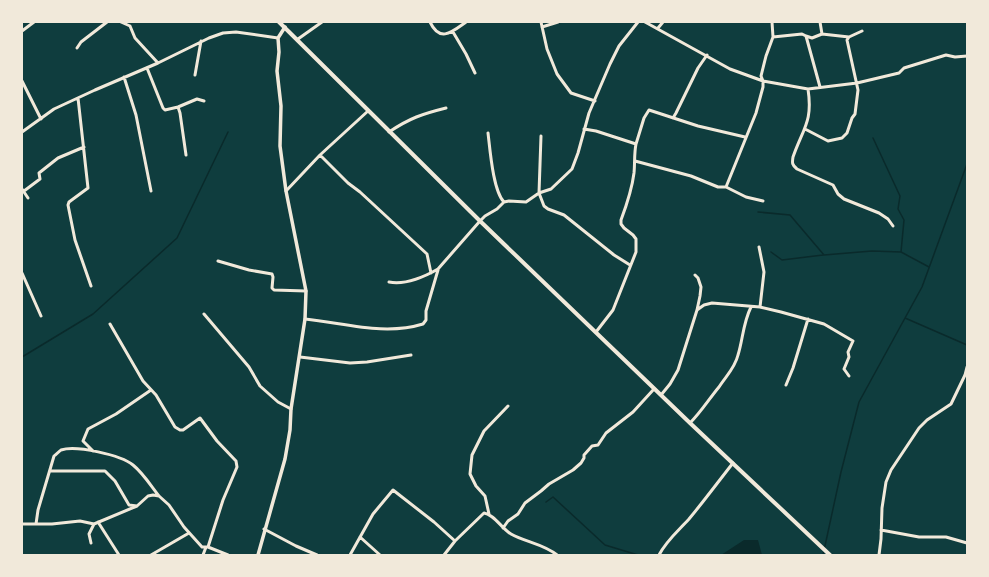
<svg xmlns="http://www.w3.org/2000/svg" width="989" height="577" font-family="Raleway,sans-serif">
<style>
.water{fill:#0a2a2b}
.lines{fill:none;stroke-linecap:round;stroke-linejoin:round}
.stream{stroke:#0a2a2b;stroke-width:1.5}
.minor{stroke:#f1e9da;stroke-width:3}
.tertiary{stroke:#f1e9da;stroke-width:3.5}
.secondary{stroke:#f1e9da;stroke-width:4}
</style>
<rect width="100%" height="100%" fill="#0f3d3e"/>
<!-- water -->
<path class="water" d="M744,540H758L762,555H721Z"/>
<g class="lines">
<!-- stream -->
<path class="stream" d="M873,138L900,196L898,209L904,220L901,252
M758,212L790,215L824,255L872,251L901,252L929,267
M771,252L782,260L823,255
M905,318L967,345
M22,357L93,314L177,238L228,132
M546,502L553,497L605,545L638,555
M823,555L841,472L859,402L922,287L967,164"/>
<!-- minor -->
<path class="minor" d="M121,22L130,26
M430,22C440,43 452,32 466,22
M541,22L547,49L557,74L571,93L595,101
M645,22L730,69L763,81L808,89L857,83L899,73L904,68L946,55L955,57L967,56
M820,22L822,34
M130,26L135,38L158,63
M542,27L558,22
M658,28L663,22
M22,31L34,22
M453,32L466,54L475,73
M806,36L812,38L822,34L849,37
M773,37L802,34L806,36L820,87
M298,39L322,22
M77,48L81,42L107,22
M147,68L163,108L165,110L178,107L197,99L204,101
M195,75L201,41
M124,77L136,115L151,191
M22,81L41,119
M808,89C813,122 803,128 793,157C792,163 792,165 797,169L833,185L838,194L844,199L879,213L888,219L893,226
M78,98L88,188L69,202L68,205L75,240L91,286
M178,107L180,113L186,155
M673,118L676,113L698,68L707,55
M584,129L596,131L636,144C634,154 635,163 634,173C632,189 627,204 621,220V224L624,228L633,235L636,239V252L613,310L596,332
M805,129L828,141L842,138L847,133L852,118L855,114L858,90L847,40L849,37L862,31
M22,132L54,109L95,90L158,63L209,38L223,33L236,32L278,38
M389,132C410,118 422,114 446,108
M488,133C490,149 493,191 504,202
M541,136L539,193L544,206L548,209L564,215L614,255L630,265
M636,144L644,118L649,110L698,126L745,137
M320,155L348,183L360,192L427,254L431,273
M635,161L691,176L718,187H726L746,197L763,201
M726,187L756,113L763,87V81L761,76L766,56L773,37L772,22
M22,189L28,198
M24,191L40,179L39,173L58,158L84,147
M286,191L320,155L368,111
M759,247L764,272L760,307
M218,261L249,270L272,274L273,277L272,288L274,290L306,291
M22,273L41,316
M389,282C405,285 424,277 438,269L480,221L485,216L497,209L504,202L509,201L526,202L539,193L551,189L572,169L578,153L589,113L610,64L619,46L638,22
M697,310L704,305L712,303L760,307L781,312L824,324L853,341L848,352L849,357L844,369L849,376
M204,314L249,367L260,386L278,402L291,409
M305,319C345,323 384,336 423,324L426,320V311L438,270
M110,324L143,381L156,395L175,427L180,430H183L200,418L217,441L236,461L237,467L223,500L208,547
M300,357L350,363L367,362L411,355
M786,385L793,368L808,319
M661,395L670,384L678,370L697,310L700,296L701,287L698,278L695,275
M690,423C701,412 709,399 719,387C726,376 735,368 738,355C743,339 743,323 751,307
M93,451L83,441L88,429L116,414L151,390
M50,471H105L115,481L129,505L137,506
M489,514L485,496L476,486L470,474L472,455L484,431L508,406
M98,522L119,555
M22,524H52L80,521L94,524
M36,524L38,510L54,456C56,455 59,451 61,450C76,445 121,455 133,465C143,473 151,486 159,496
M503,528L508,521L518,514L525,503L541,491L549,484L573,470L581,463L584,458V455L592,446L598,445L606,433L633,412L654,389
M264,529L296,546L317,555
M881,530L919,537H946L967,543
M360,537L380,555
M91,543L89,534L94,524L137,506L148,496L153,495L159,496L169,505L184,527L202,547H208L228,555
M151,555L189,533
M203,555L206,547
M350,555L373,514L393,490L434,522L455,541
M444,555L455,541L484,513C495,515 501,528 511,534C525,542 544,544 557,555
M659,555C666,541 678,531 689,519C704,501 718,482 733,463
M879,555L881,539L882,508L886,482L891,470L919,428L927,420L951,404L965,375L967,367"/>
<!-- tertiary -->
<path class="tertiary" d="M258,555L285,459L290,430L291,409L305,319L306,291L286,191L280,146L281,106L277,71L279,52L278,38L285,27"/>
<!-- secondary -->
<path class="secondary" d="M279,22L480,221L690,423L830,555"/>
</g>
<!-- border -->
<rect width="989" height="577" fill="none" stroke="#f1e9da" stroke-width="46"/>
</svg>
